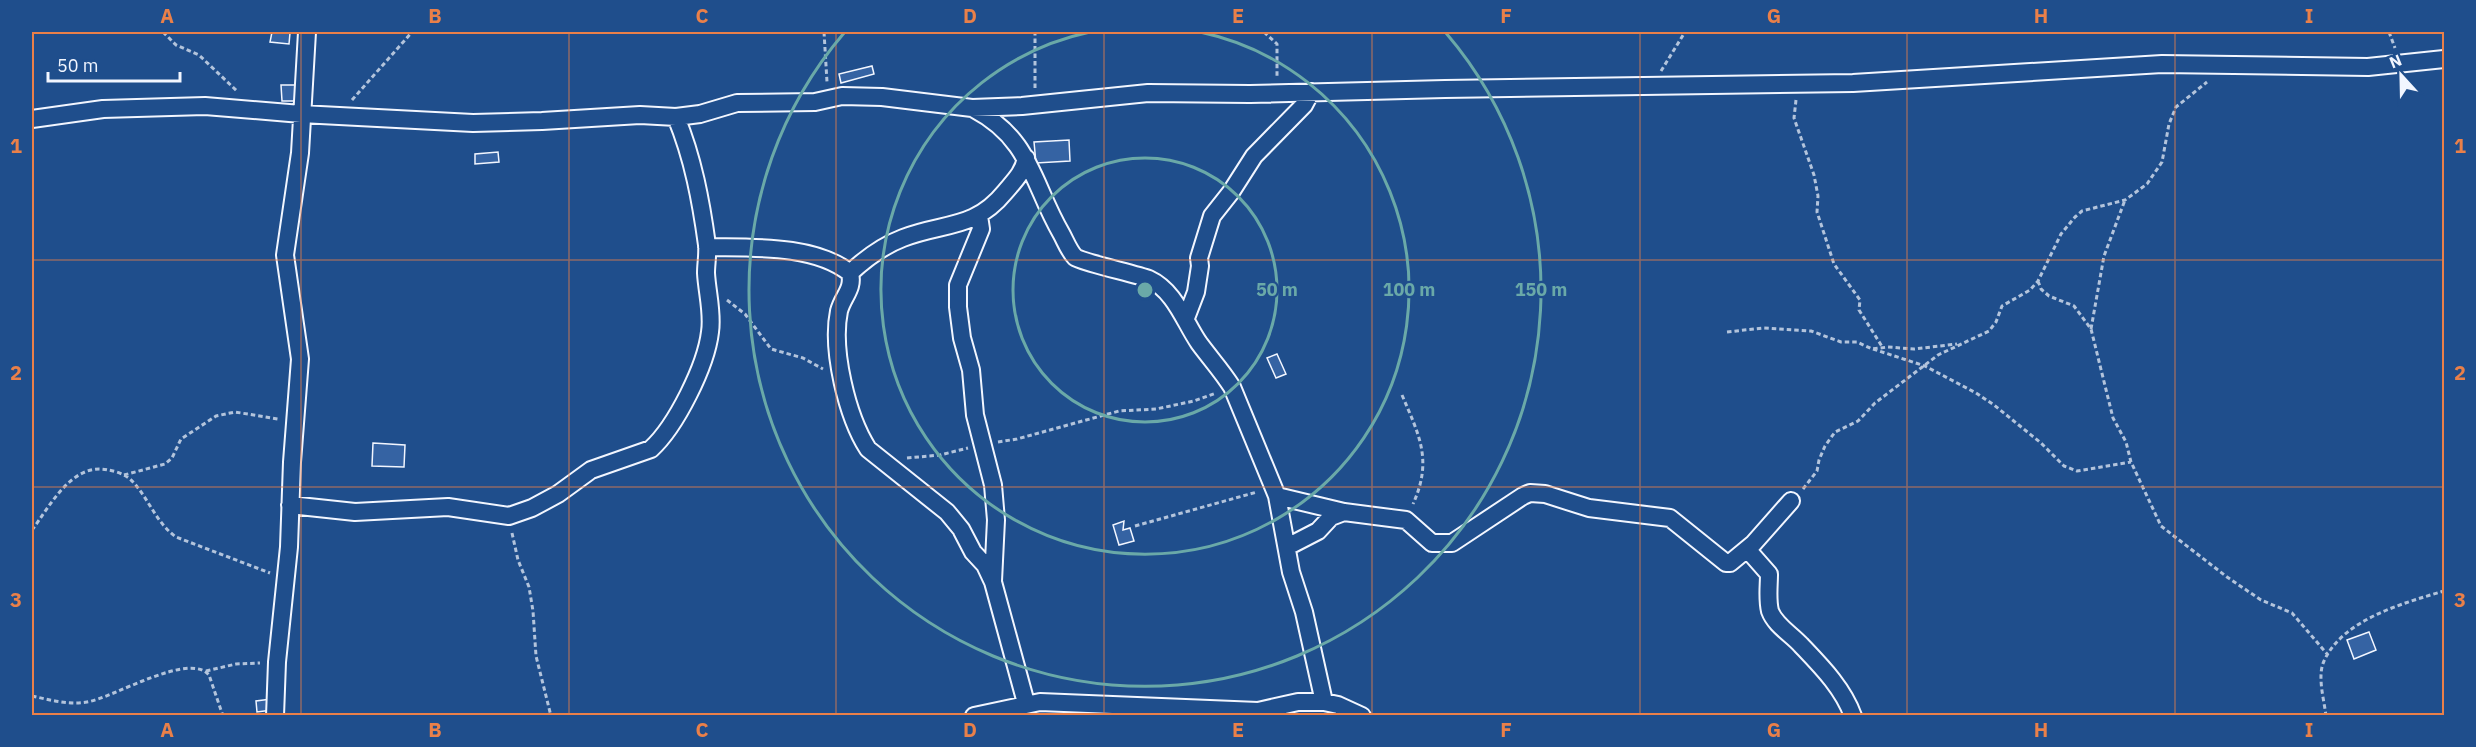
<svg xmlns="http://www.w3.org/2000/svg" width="2476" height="747" font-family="'IBM Plex Sans',sans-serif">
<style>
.building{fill:#3563a3;stroke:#f2f6ff;stroke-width:1.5}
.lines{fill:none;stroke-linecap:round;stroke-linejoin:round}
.street-casing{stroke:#f2f6ff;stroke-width:20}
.path{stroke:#b3c4dc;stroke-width:3;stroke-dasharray:4.5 3;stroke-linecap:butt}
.street{stroke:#1f4e8c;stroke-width:16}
.grid{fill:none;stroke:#ea8049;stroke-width:1.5;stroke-opacity:0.55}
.ring{fill:none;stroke:#6aa9a8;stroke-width:3}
.centre{fill:#6aa9a8;stroke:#1f4e8c;stroke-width:3}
.ring-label{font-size:18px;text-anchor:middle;font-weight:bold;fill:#6aa9a8;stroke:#1f4e8c;stroke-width:4.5;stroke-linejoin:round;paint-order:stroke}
.neatline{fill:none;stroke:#ea8049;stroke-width:2}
.grid-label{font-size:20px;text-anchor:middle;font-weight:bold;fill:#ea8049}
</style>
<rect width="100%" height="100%" fill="#1f4e8c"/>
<!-- building -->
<path class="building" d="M272,32L290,33L289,44L270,42Z
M872,66L874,74L841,83L839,74Z
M281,85H295L296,101H282Z
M1069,140L1070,161L1036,163L1034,142Z
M498,152L499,162L475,164V154Z
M1277,354L1286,374L1276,378L1267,358Z
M373,443L405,445L404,467L372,466Z
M1124,521L1123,530L1130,528L1134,541L1119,545L1113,525Z
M2369,632L2376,650L2354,659L2347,640Z
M271,699L272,710L257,712L256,701Z"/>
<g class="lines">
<!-- street casing -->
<g class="street-casing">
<path id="street" d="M974,109C1031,139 1032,183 1061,233C1065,240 1069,251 1075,257C1081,262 1136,274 1149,279C1175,291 1184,321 1199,343C1210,358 1222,371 1232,387L1277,496L1291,572L1304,612L1324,702
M32,119L103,109L205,106L301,114L473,123L542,121L640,115L676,117L700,114L737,103L815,102L842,96L882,97L972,108L1022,106L1148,93L1250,94L1445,89L1853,83L2162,64L2368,67L2444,59
M979,216L981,229L958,285V307L962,338L971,370L975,415L993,485L996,520L993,581
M707,247C751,248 814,244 850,273C854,289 843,296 839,311C831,350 847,416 868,449L947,512L961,529L973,552L985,565L993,582L1026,703
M850,273C866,258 882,246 903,238C944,222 974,230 1005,192C1015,180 1023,173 1026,158
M1186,318L1196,292L1200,266L1199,258L1212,216L1231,192L1254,156L1304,105L1311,92
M1277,496L1344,512L1406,520L1432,543H1452L1523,496L1530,493L1545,494L1589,508L1670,518L1726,563H1730L1753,544L1791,501
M290,505L355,512L448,507L509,516L532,508L558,494L591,470L651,449C676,426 706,366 710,332C713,313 707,292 706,273C706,264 708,254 707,245C701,201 693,158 676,117
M1287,547L1318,531L1331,517L1344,512
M1747,549L1769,574C1769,586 1767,599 1770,611C1775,625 1791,634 1801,645C1821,666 1843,688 1853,716
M275,716L277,662L289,547L292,462L300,359L285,255L300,153L307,32
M974,716L1040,702L1258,711L1298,702H1324L1338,705L1362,716"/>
</g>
<!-- path -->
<path class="path" d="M163,32L176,45L199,55L238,92
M824,32L827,82
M1264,32L1277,44V78
M2389,32L2395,48
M1661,71L1685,32
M1035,88V32
M352,100L412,32
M1796,100L1794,118L1814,175L1818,196L1817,212L1834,264L1860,300L1859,310L1883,348
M2038,281L2041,289L2049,296L2074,306L2091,329L2113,418L2126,442L2131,462L2161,526L2227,577L2261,600L2292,613L2328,655
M727,300L745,314L771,349L803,358L823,369
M2091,329L2104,256L2125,200
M1727,332L1763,328L1811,331L1841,342H1857L1872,349L1888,347L1914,349L1957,344
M1873,349L1925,366L1976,393L1994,405L2041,443L2064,466L2077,471L2131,462
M1402,395C1419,435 1433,460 1413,504
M998,442L1017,439L1119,411L1156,409L1194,401L1216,393
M907,458L940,455L968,448
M124,475L165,464L172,458L181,439L216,416L235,412L278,419
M1803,489L1817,471L1819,460L1825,446L1835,432L1858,421L1875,403L1938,355L1989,331L1996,322L2002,306L2030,290L2038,281L2061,234L2075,217L2082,211L2125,200L2147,184L2162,162L2169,124L2176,107L2207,82
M1135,526L1257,492
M32,530C50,506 72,462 108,470C115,471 124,474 130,479C148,496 155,522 176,537L270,573
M512,533L518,560L529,587L533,611L536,656L551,716
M206,671L236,664L260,663
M32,696C50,700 68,705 87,702C113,698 189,651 209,675L223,716
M2326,716C2324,699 2317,676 2324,661C2343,619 2404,603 2444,591"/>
<!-- street -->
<use href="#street" class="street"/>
</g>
<!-- grid -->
<path class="grid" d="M301,32V716M569,32V716M836,32V716M1104,32V716M1372,32V716M1640,32V716M1907,32V716M2175,32V716M32,260H2444M32,487H2444"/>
<!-- distance rings -->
<g class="ring">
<circle cx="1145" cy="290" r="132"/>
<path d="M1200 32A264 264 0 1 1 1090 32"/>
<path d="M1446 33A396 396 0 1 1 844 33"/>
</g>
<circle cx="1145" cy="290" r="9" class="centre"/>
<g class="ring-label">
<text x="1277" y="296">50 m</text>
<text x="1409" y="296">100 m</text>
<text x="1541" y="296">150 m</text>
</g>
<!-- border -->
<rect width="2476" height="747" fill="none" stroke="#1f4e8c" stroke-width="66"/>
<!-- north arrow -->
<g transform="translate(2401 75) rotate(338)" stroke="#1f4e8c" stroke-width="4.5" paint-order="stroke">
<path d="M0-4.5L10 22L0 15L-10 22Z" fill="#f2f6ff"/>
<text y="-9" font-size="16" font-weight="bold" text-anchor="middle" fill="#f2f6ff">N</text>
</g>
<!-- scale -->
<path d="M48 72v9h132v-9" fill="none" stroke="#f2f6ff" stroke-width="3"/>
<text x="57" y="72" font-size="18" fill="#f2f6ff" stroke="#1f4e8c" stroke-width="4.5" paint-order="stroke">50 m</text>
<rect x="33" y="33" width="2410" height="681" class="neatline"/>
<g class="grid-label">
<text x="167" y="23">A</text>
<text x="435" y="23">B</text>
<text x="702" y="23">C</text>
<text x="970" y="23">D</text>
<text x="1238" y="23">E</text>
<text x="1506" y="23">F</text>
<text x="1774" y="23">G</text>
<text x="2041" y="23">H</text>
<text x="2309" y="23">I</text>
<text x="16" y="153">1</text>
<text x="2460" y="153">1</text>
<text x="16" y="380">2</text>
<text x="2460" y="380">2</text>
<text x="16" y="607">3</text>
<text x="2460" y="607">3</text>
<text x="167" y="737">A</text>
<text x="435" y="737">B</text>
<text x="702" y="737">C</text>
<text x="970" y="737">D</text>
<text x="1238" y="737">E</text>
<text x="1506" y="737">F</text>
<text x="1774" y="737">G</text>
<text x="2041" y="737">H</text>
<text x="2309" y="737">I</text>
</g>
</svg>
